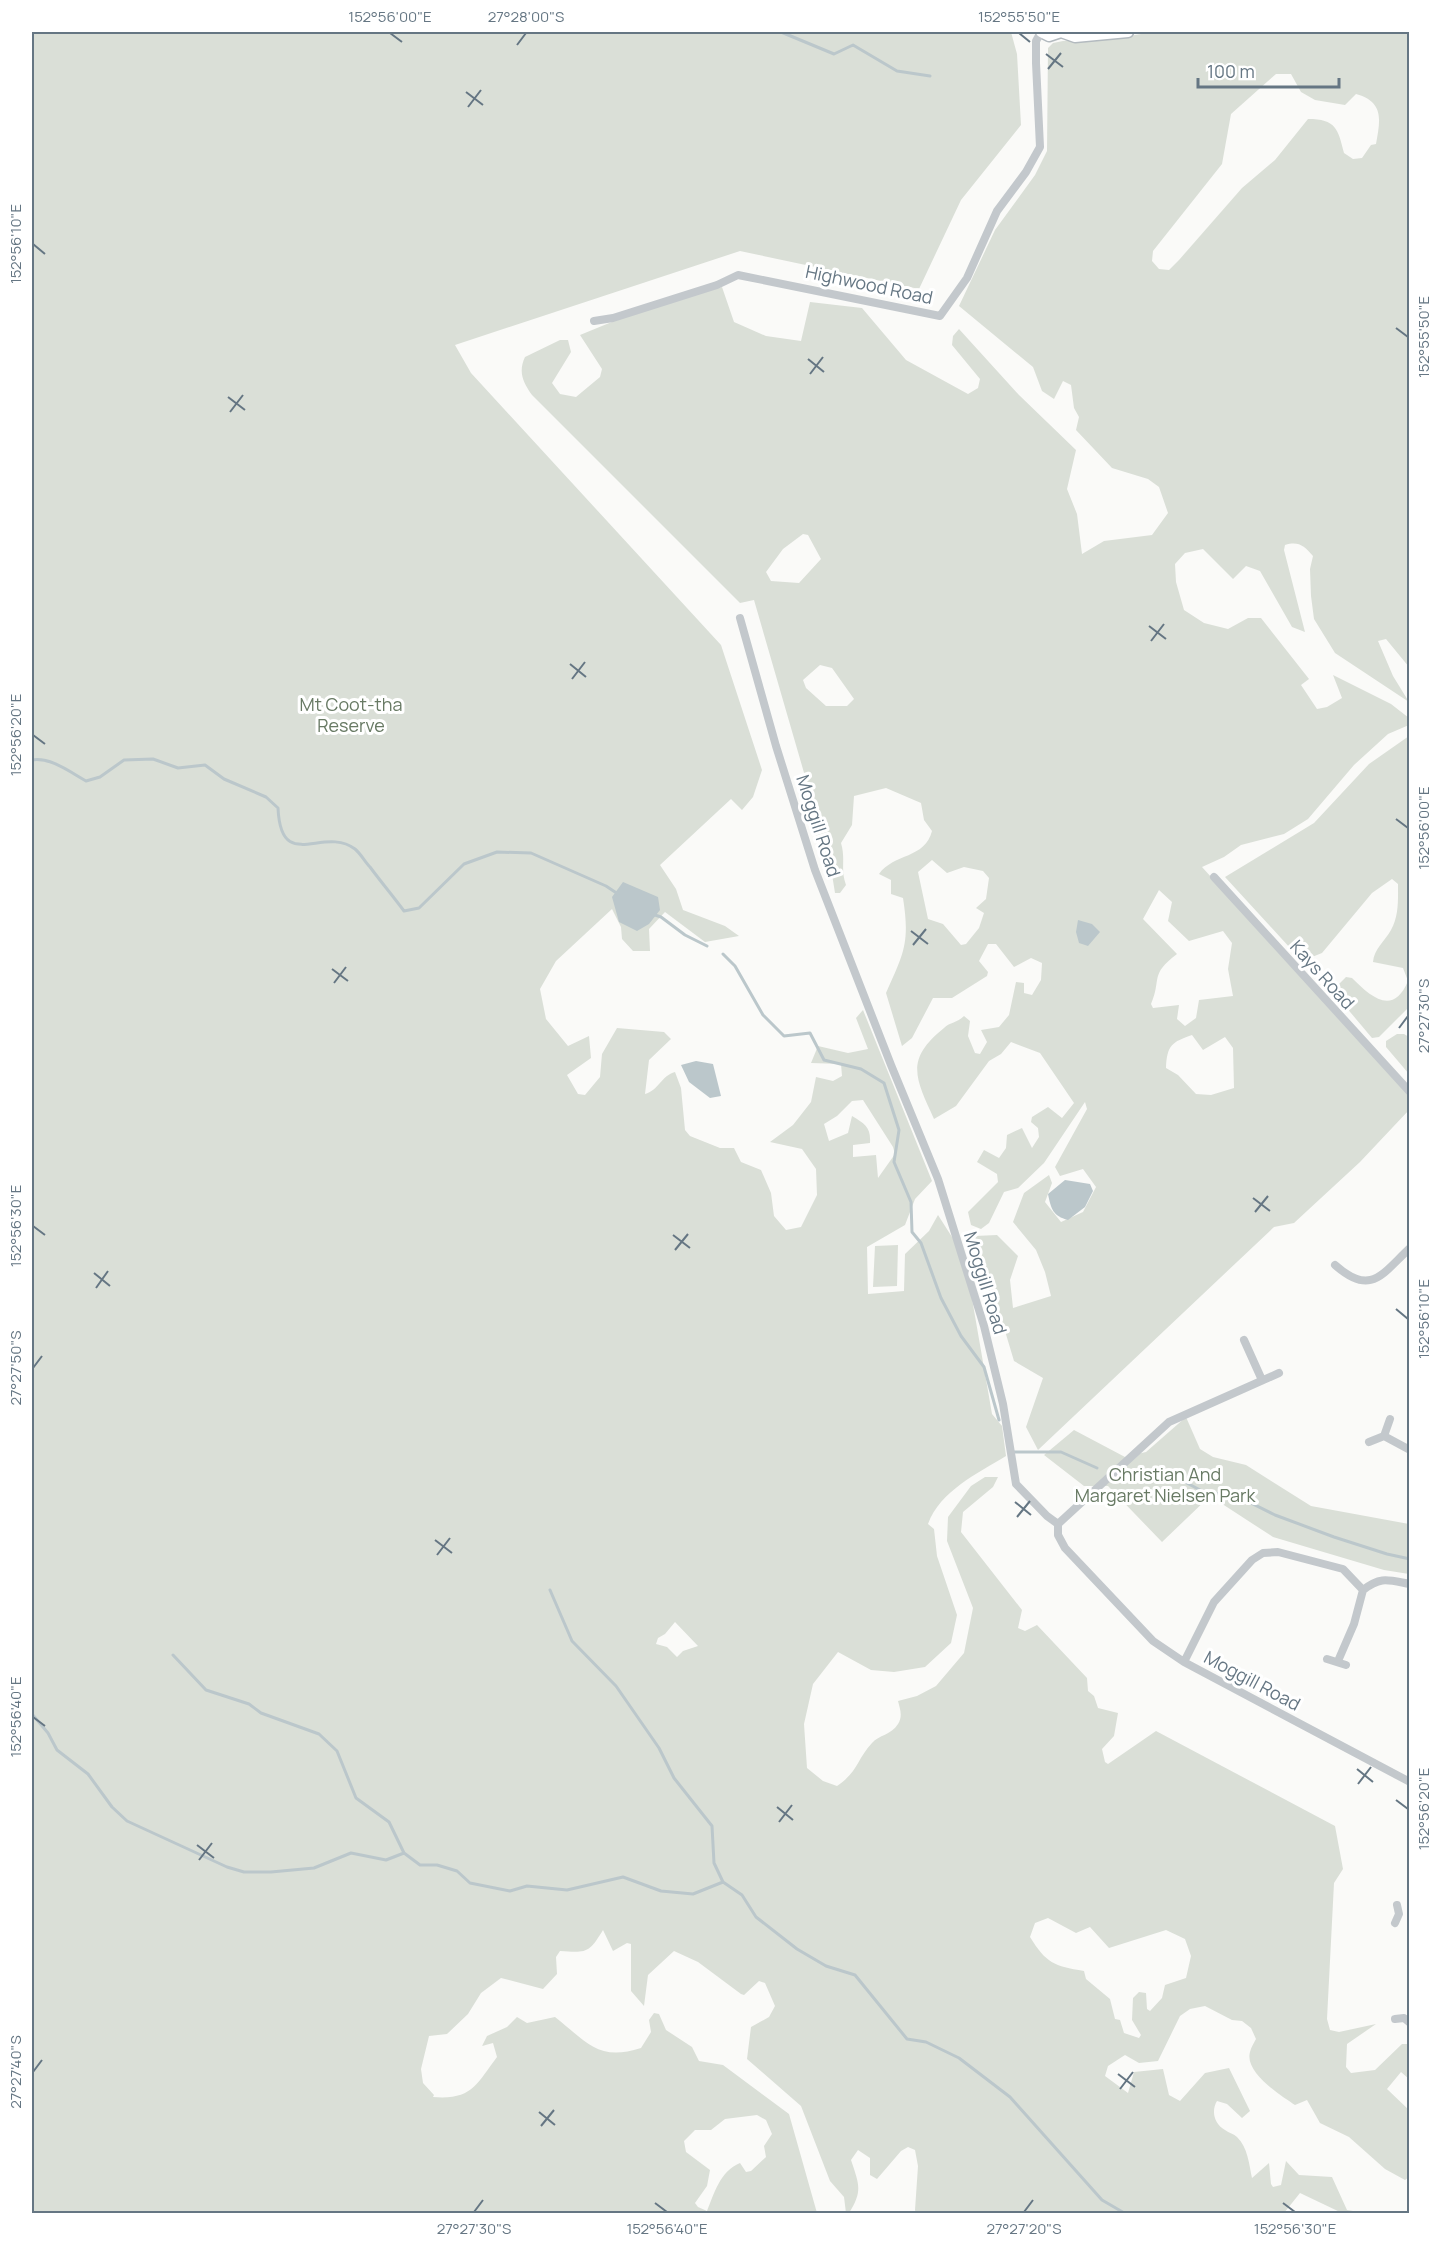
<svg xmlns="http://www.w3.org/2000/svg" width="1441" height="2245" font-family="Manrope,sans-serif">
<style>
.green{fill:#dadfd7;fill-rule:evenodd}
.water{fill:#bbc7cb}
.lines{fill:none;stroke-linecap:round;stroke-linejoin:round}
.stream{stroke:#bbc7cb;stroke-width:3}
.secondary-casing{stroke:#b3babf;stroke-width:13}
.street{stroke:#c3c8cc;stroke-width:8}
.secondary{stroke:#fff;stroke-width:10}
.ticks{fill:none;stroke:#657683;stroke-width:2}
.labels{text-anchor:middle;stroke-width:6;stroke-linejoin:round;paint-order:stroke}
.street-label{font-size:18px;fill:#657683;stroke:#fff}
.park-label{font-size:18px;fill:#687a64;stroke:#fff}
.neatline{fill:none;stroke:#657683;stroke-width:2}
.ticks-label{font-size:15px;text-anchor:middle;fill:#657683}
</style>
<rect width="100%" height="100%" fill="#fafaf8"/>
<!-- green -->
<path class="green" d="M32,32H1011L1017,54L1021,125L961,200L919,289L740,251L455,345L471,373L721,645L762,770L753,797L742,810L731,799L660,865L676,889L683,910L725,926L739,936L705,942L665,912L649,929L650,951H633L622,939L621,927L612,909L556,961L540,989L546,1019L568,1046L589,1036L591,1058L567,1075L578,1094L585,1095L600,1077L602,1054L617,1028L664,1032L671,1039L649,1060L645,1094C658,1091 662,1075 675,1072L681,1088L685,1130L690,1136L720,1148H734L741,1162L761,1170L771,1193L774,1216L786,1230L801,1227L817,1195L816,1169L802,1149L770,1142L793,1125L811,1102L816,1077L833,1081L842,1076L841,1064L811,1063L818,1046L848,1053L868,1049L856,1018L863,1010L932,1181L915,1199L905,1225L867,1247L868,1294L904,1291L905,1254L929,1231L938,1215L959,1248L971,1293L992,1414L1002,1426L1006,1456C978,1473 940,1491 928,1524L934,1529L937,1556L957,1615L951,1643L925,1667L894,1672L871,1670L838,1652L813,1684L804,1724L807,1768L823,1781L837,1786C858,1772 857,1759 872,1743C879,1735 891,1735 898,1724C903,1716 900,1709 898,1701L917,1696L936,1686L964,1653L973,1608L947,1541L948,1517L971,1486L985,1477H998L993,1487L963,1512L961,1532L1022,1610L1018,1628L1025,1631L1037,1625L1087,1678L1088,1691L1094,1696L1098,1708L1118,1713L1114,1736L1102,1749L1105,1762L1108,1764L1156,1731L1335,1826L1343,1869L1334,1883L1327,2019L1330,2030L1339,2032L1376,2024L1347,2044L1346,2067L1351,2073L1375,2070L1402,2044H1409V2079L1401,2072L1387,2089L1409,2110V2177L1405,2180L1385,2169L1349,2137L1320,2123L1307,2100L1295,2105C1281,2096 1244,2072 1250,2052C1251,2047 1254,2043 1256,2039L1251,2028L1242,2021L1232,2020L1205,2006L1190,2009L1180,2016L1158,2061L1139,2063L1125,2055L1108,2066L1105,2076L1128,2093L1134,2072L1163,2069L1169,2095L1180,2101L1205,2073L1229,2068L1250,2111L1242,2118L1227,2104L1217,2101C1211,2111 1214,2124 1225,2130C1229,2133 1234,2134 1237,2137C1248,2148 1249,2164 1252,2178L1269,2163L1271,2184L1273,2187L1281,2185L1286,2161L1299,2175L1332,2177L1347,2210L1365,2213H1342L1300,2193L1284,2213H916L915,2210L918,2166L915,2150L908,2147L901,2151L877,2179L870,2175V2158L858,2150L851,2160C859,2184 863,2191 849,2213H846L844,2197L830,2181L801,2106L747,2059L751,2027L769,2017L775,2006L765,1983L759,1981L744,1995L741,1994L698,1962L674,1951L648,1975L644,2006L631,1991V1944L627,1943L613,1951L603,1930C589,1953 587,1953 560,1951L556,1957L557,1974L543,1989L501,1978L481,1993L468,2014L447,2034L429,2036L421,2069L423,2083L434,2095L433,2097C472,2100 476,2085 497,2057L493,2043L482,2046L487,2036L507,2027L517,2017L527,2023L555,2017C587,2042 598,2062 641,2048L651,2032L649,2020L654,2013L659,2014L666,2030L692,2047L699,2061L723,2065L789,2114L817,2213L32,2214ZM863,1100L893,1147L895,1154L878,1178L876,1155L853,1157V1145L870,1143C871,1127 865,1124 852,1116L848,1133L829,1141L824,1124L837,1116L852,1101ZM675,1622L698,1646L683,1651L677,1657L667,1647L656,1644L658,1638L665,1634ZM1048,1918L1076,1933L1090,1927L1109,1948L1166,1930L1185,1939L1191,1956L1186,1978L1165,1985L1162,1998L1150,2011L1147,2009L1146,1993L1139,1992L1133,1998L1132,2020L1141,2035L1139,2038L1124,2033L1120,2020L1115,2019L1110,1999L1086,1979L1084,1971C1054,1966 1046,1963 1030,1937L1035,1923ZM757,2115L766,2120L772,2134L764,2146L766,2157L751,2171L746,2172L740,2163C720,2171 714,2194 707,2211L698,2207L695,2203L707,2186L710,2170L686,2152L684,2141L695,2130H711L725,2119Z
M1153,32H1409V667L1386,639L1378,641L1393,676L1409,702L1335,653L1314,619L1311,596L1310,569L1313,556C1304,546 1299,541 1285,545L1284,550L1305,632L1292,627L1260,571L1246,566L1233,579L1203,549L1185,553L1175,564L1176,582L1184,610L1204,623L1228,629L1248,618H1261L1309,679L1301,685L1317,709L1327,707L1342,698L1333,675L1391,704L1409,718V725L1388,734L1354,765L1308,819L1284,834L1241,845L1224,857L1202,867L1409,1095V1110L1360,1162L1294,1223L1274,1227L1038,1450L1026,1427L1043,1378L1014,1361L1005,1331L994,1310L975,1236L997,1235L1018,1256L1010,1280L1013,1308L1051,1296L1045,1272L1036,1250L1013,1222L1024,1193L1049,1175L1052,1183L1045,1202L1061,1222L1083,1212L1096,1187L1083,1169L1060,1176L1055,1167L1087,1109L1085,1102L1044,1163L1018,1188L1004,1192L989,1223L981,1229L971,1225L968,1212L998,1182L997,1174L977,1162L984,1150L999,1158L1006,1148L1007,1135L1022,1128L1032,1148L1039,1137L1038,1128L1031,1122L1032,1117L1048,1107L1062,1118L1074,1103L1040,1053L1011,1042L1001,1054L989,1061L956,1106L934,1119C916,1079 904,1060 944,1028C950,1022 957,1023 964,1016L970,1021L968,1036L975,1053L980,1054L987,1042L981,1030L999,1027L1009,1015L1016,982L1024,983V993L1032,995L1041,980L1042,963L1031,958L1014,967L996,944H988L979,961L988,972L987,976L952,998H933L912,1038L902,1046L886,993C904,953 910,943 903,898L891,894V880L879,874C894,853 925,859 932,831L924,820L921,803L886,788L854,796L852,825L841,843C846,860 840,869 846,885L840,893H835L830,862L814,832L809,790L754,600L740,603L532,395C523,382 518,372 525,357L560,340H568L571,352L552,383L560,394L576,397L600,377L602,369L580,335L641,310L722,287L734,322L766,336L801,341L810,302L862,308L906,360L968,394L978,388L980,379L952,345L953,336L959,329L1019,395L1076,450L1067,489L1077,514L1082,554L1104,541L1152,535L1168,513L1159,487L1148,479L1112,468L1076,430L1079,417L1074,408L1071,385L1063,381L1054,399L1042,391L1033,367L959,306L995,230L1035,175L1047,151L1048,48L1053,43L1063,41L1129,36ZM1276,74H1291L1301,92L1315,100L1345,105L1356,94C1385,102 1380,121 1376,144L1371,145L1362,158L1353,159L1344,153C1338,129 1336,119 1308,119L1275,160L1242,188L1179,260L1169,270L1159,269L1152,261L1153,251L1222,164L1231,114ZM803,534L808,535L821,559L799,583L771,581L766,572L783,549ZM820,665L832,668L854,699L847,706H826L806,688L803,680ZM932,860L947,873L964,867L983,871L989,878L986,899L976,908L984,913L979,928L966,944L961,945L943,924L928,919L918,872ZM1159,890L1172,902L1168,921L1189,941L1223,931L1232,943L1228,969L1233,996L1199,1000L1196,1018L1185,1026L1177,1019L1179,1005L1153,1008L1151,1004C1162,979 1149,975 1177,954L1143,919ZM1192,1035L1203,1050L1225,1037L1233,1048L1234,1088L1211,1095L1196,1094L1178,1075L1166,1068C1167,1045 1172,1042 1192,1035Z
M1409,736V1007L1379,1037L1372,1038L1340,1000L1336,987L1346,977L1352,978C1370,996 1393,1017 1408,981L1403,968L1373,962C1374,949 1385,941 1391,930C1399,916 1398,899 1398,884L1392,879L1372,893L1322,953L1302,961L1225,877L1314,823L1369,764Z
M1397,1034H1404L1409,1037V1074L1386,1047V1041Z
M898,1245L897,1286L873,1287L875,1246Z
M1186,1417L1200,1449L1213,1457L1246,1465L1311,1506L1409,1524V1574L1384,1570L1273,1537L1210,1496L1162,1542L1108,1486H1084L1044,1455L1074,1430L1125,1457L1146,1452Z"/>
<!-- water -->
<path class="water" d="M623,882L658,897L660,910L649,924L637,931L619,922L612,897Z
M1078,920L1092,924L1100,932L1088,946L1079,943L1076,932Z
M696,1061L713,1064L721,1096L710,1098L689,1082L681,1065Z
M1065,1180L1090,1184L1093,1191L1085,1207L1068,1220C1053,1216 1051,1209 1048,1194Z"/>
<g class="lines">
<!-- stream -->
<path class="stream" d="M781,32L834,54L853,45L897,71L930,76
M32,760C51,757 70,772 86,781L100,777L124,760L153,759L178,768L205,765L224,779L266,797L278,808C281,874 323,825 355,849C361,854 365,862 370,867C381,882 393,896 404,911L419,908L464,864L497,852L531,853L606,886L618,894
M652,914L661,917L685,935L707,946
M723,954L735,966L763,1015L784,1036L810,1033L824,1060L861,1069L884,1083L899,1130L894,1162L911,1202L912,1232L921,1243L941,1298L961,1336L984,1367L999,1420
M1011,1452H1061L1097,1468
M1132,1475L1166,1472L1202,1491L1239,1497L1275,1515L1334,1537L1387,1554L1410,1559
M550,1590L572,1641L616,1686L659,1748L674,1778L712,1826L714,1863L723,1882L742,1895L756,1917L797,1949L826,1966L855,1975L907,2039L926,2042L959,2058L1010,2097L1102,2200L1126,2214
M173,1655L206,1690L249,1704L261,1713L319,1734L337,1751L356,1798L389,1822L404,1853L420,1865H437L457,1871L470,1883L510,1891L527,1886L567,1890L623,1877L661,1891L693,1894L723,1882
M32,1714L48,1733L57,1750L88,1774L112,1807L127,1821L227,1867L244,1872H271L314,1868L351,1853L386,1860L404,1853"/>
<!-- secondary casing -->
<g class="secondary-casing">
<path id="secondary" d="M1041,32L1049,36L1061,32
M1061,32L1075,37L1128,32"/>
</g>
<!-- street -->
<path class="street" d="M594,321L613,318L717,285L738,275L940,316L967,278L997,211L1026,172L1040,147L1036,63V41L1041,32
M740,618L776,746L815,870L891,1065L938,1179L984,1326L1003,1404L1016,1484L1047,1516L1058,1524
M1214,877L1410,1092
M1335,1265C1371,1297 1382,1274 1410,1248
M1244,1340L1262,1380
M1384,1436L1410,1450
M1369,1442L1384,1436L1390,1419
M1058,1524V1535L1065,1548L1153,1641L1184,1662L1410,1782
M1058,1524L1169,1422L1279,1373
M1327,1659L1346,1665
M1338,1661L1354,1624L1363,1590
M1184,1662L1214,1602L1252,1560L1263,1553L1278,1552L1343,1569L1363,1590C1381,1576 1388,1580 1410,1584
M1395,1923L1399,1914L1397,1905
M1395,2019L1404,2018L1410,2023"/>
<!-- secondary -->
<use href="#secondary" class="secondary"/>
</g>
<!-- ticks -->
<path class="ticks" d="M390,33L402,42M1019,33L1030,42M517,45L526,33M1046,54L1063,67M1048,69L1061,53M466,92L483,105M468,107L481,90M33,244L45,254M1396,328L1408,337M808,359L824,372M810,374L823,357M228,397L245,410M230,412L243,395M1149,626L1166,639M1151,641L1164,624M570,664L586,677M572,679L585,662M33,735L45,744M1396,819L1408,828M911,931L928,944M913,945L926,929M332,969L348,981M334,983L346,967M1399,1028L1408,1016M1253,1198L1270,1211M1255,1212L1268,1196M33,1226L45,1235M673,1235L690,1248M675,1250L688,1234M94,1273L110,1286M96,1288L108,1271M1396,1309L1408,1319M33,1368L42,1356M1015,1502L1031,1515M1017,1517L1030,1501M435,1540L452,1553M437,1555L450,1538M33,1717L45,1726M1357,1769L1373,1782M1358,1784L1371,1767M1396,1800L1408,1809M777,1807L793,1820M779,1822L792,1805M197,1845L214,1858M199,1860L212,1843M33,2072L42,2060M1118,2074L1135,2087M1120,2089L1133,2072M539,2112L555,2125M541,2126L554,2110M655,2203L667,2212M1283,2203L1295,2212M474,2212L483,2200M1024,2212L1033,2200"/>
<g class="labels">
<!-- street labels -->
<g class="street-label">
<text transform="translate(869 285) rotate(12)" y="6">Highwood Road</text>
<text transform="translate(818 826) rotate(72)" y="6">Moggill Road</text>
<text transform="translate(1322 975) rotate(48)" y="6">Kays Road</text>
<text transform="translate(985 1283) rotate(73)" y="6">Moggill Road</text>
<text transform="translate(1252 1681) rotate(28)" y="6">Moggill Road</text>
</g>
<!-- park labels -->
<g class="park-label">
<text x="351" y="711">Mt Coot-tha<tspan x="351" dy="21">Reserve</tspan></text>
<text x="1165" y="1481">Christian And<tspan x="1165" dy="21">Margaret Nielsen Park</tspan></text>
</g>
</g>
<!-- border -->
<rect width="1441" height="2245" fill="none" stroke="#ffffff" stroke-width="66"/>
<!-- scale -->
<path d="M1198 78v9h141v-9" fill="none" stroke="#657683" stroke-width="3"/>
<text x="1207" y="78" font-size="18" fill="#657683" stroke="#ffffff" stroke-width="4.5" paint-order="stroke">100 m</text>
<rect x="33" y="33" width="1375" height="2179" class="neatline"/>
<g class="ticks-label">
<text x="390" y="22">152°56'00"E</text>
<text x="526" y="22">27°28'00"S</text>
<text x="1019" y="22">152°55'50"E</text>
<text transform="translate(16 244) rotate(-90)" y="5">152°56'10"E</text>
<text transform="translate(1424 337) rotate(-90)" y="5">152°55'50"E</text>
<text transform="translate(16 735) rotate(-90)" y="5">152°56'20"E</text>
<text transform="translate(1424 828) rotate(-90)" y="5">152°56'00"E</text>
<text transform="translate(1424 1016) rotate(-90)" y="5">27°27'30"S</text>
<text transform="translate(16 1226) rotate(-90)" y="5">152°56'30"E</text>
<text transform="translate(1424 1319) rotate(-90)" y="5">152°56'10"E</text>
<text transform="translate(16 1368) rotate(-90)" y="5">27°27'50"S</text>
<text transform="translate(16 1717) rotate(-90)" y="5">152°56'40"E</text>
<text transform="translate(1424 1809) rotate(-90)" y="5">152°56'20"E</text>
<text transform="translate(16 2072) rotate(-90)" y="5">27°27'40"S</text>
<text x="474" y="2234">27°27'30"S</text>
<text x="667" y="2234">152°56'40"E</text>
<text x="1024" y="2234">27°27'20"S</text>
<text x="1295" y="2234">152°56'30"E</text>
</g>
</svg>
